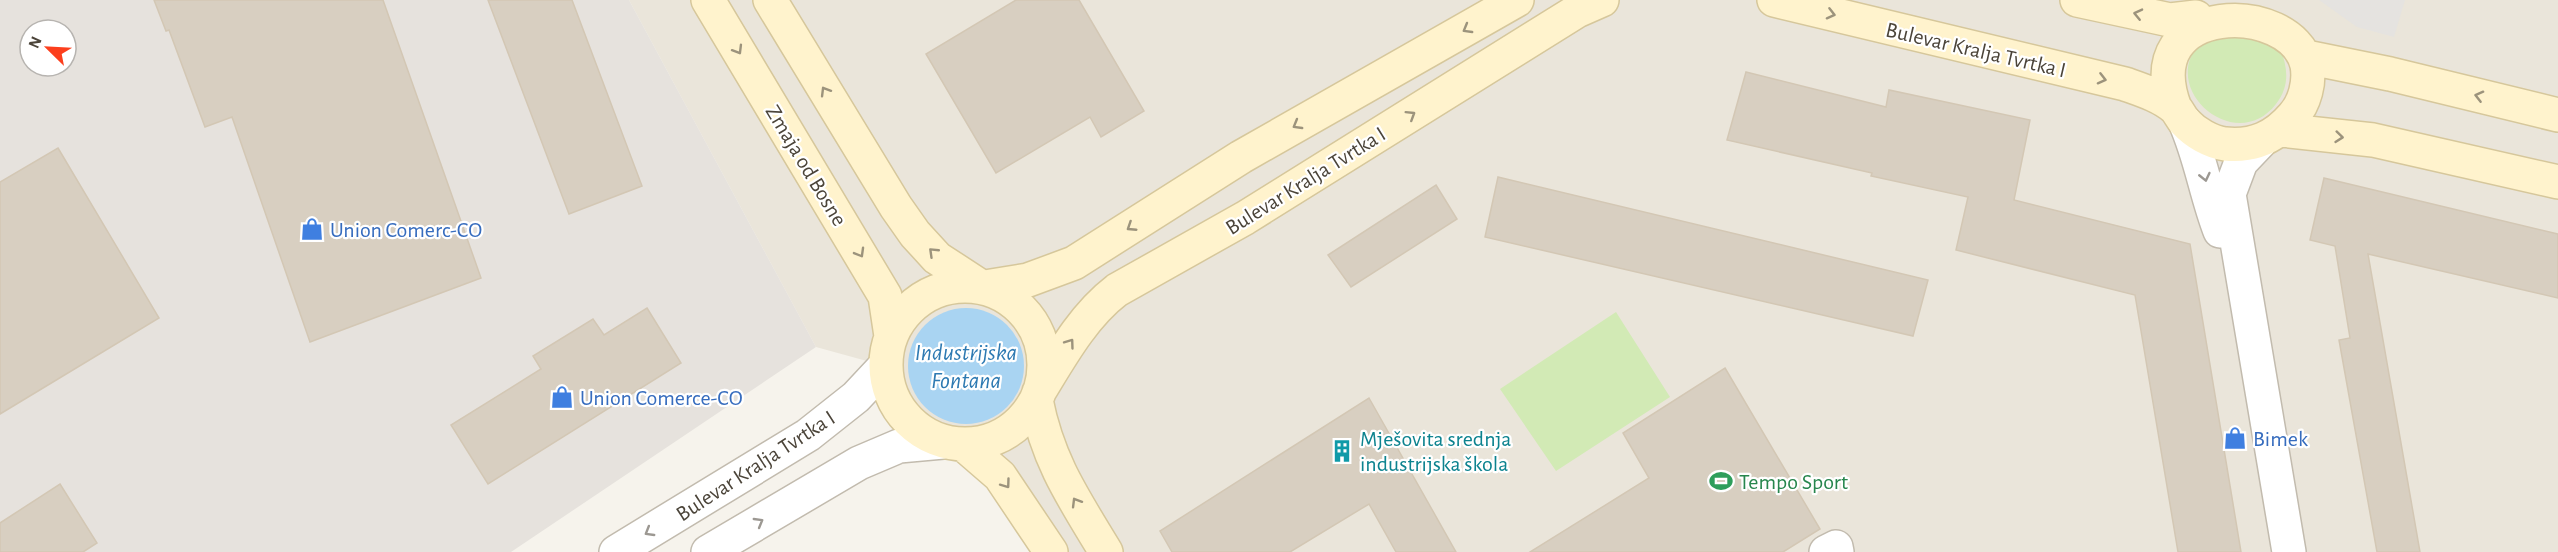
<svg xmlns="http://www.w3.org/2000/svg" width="2558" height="552" font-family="'Alegreya Sans',sans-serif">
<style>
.residential{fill:#eae5da}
.industrial{fill:#e6e2dd;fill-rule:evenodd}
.green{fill:#d2eab5}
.parking{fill:#e5e3e0}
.water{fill:#a9d4f2}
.building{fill:#d8cfc1;stroke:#d3c7b4;stroke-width:1.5}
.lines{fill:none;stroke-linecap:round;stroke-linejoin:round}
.street-casing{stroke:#c2bbae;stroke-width:36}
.secondary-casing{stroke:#d6c79b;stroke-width:36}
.street{stroke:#fff;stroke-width:33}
.secondary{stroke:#fff3cd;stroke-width:33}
.oneway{stroke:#9c937c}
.oneway2{stroke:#9c9892}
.labels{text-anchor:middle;stroke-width:4.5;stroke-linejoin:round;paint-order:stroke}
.street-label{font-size:22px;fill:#4b4439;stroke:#fff}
.shop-label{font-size:22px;fill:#366cbe;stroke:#fff;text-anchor:start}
.culture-label{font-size:22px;fill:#0d838f;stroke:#fff;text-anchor:start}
.leisure-label{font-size:22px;fill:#27864d;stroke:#fff;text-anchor:start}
.water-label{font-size:24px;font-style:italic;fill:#2e7ab2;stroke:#fff}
</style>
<rect width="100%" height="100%" fill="#f6f3ec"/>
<!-- residential -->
<path class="residential" d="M629,0H2558V552H1051L963,444L921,431L902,414L890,391L885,366L816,347Z"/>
<!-- industrial -->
<path class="industrial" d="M0,0H629L816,347L511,552H0ZM30,30H66V66H30Z"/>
<!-- green -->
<path class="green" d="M2223,26L2280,48C2288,68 2290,86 2276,104C2237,155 2160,92 2198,45C2203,38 2216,32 2223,26Z
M1616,312L1670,397L1556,471L1500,389Z"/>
<!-- parking -->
<path class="parking" d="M2319,0H2405L2394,37L2357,27Z"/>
<!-- water -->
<path class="water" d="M908 366a58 58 0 1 1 116 0a58 58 0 1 1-116 0Z"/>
<!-- building -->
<path class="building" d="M154,0H383L481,278L310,342L232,117L205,127L169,30L166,31Z
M488,0H572L642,186L569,214Z
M1016,0H1079L1144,111L1101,137L1090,117L996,173L926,54Z
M1746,72L1886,107L1889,90L2030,120L2014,200L2190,244L2241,552H2178L2135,295L1956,250L1968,197L1871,176L1872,173L1727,140Z
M58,148L159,318L0,414V182Z
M1498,177L1928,280L1913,336L1485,237Z
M2324,178L2558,234V298L2368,254L2420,552H2377L2339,340L2350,338L2335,246L2310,240Z
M1436,185L1457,219L1351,287L1328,255Z
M647,308L681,363L488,484L451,425L541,369L533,356L593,319L604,335Z
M1725,368L1820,529L1783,552H1530L1649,478L1623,433Z
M1369,398L1456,552H1396L1369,504L1290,552H1172L1160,531Z
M60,484L97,543L83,552H0V523Z"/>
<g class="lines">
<!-- street casing -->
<g class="street-casing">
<path id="street" d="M2185,122C2201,158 2206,195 2220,231
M2261,141L2241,162L2229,194L2289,552
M616,552L808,435L856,397L885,366
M708,552L859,463L899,446L943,442
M1826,552L1836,547L1837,552"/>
</g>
<!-- secondary casing -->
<g class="secondary-casing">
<path id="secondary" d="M708,0L885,296L891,336
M770,0L896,207L915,234L937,258L980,286
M1774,0L2125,84C2142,90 2161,96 2175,108C2179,112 2181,118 2185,122C2195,133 2211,142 2225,144C2254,147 2275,137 2293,116C2305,103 2310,82 2307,65C2292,0 2134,0 2175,108
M2077,0L2170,20L2196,17
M2306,57L2390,74L2558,115
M2281,130L2373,140L2558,182
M886 365a79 79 0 1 1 158 0a79 79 0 1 1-158 0Z
M985,287L1028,280L1074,263L1241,157L1517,0
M1039,392C1061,356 1083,316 1117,290L1245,218L1577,11L1602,0
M1036,400C1048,462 1074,499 1106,552
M963,444L1000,476L1051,552"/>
</g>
<!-- street -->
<use href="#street" class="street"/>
<!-- secondary -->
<use href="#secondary" class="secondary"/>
</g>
<!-- one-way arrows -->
<defs><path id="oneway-chevron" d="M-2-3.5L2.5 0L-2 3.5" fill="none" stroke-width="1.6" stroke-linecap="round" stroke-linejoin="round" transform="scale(1.5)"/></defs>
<g class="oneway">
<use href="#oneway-chevron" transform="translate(1831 14) rotate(14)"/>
<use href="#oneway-chevron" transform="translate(2138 14) rotate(-167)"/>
<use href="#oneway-chevron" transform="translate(1467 29) rotate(150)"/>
<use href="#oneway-chevron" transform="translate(738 50) rotate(59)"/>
<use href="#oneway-chevron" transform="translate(2102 79) rotate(14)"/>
<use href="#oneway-chevron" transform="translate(825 91) rotate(-121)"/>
<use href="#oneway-chevron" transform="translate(2479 96) rotate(-166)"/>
<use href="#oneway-chevron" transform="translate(1411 115) rotate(-32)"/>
<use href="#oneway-chevron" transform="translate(1297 125) rotate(150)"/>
<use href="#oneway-chevron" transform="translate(2339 137) rotate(6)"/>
<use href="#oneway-chevron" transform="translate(1131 227) rotate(147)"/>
<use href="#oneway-chevron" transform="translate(933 252) rotate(-136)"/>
<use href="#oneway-chevron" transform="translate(860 253) rotate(60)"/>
<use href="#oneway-chevron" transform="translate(1070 343) rotate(-54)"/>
<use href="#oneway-chevron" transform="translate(1006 484) rotate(54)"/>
<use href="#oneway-chevron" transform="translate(1076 502) rotate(-121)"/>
</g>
<g class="oneway2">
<use href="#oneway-chevron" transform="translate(2205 177) rotate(77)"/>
<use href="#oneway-chevron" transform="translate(759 522) rotate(-30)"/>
<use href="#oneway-chevron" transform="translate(649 532) rotate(149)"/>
</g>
<!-- icons -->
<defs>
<g id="shop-bare" transform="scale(1.8)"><path d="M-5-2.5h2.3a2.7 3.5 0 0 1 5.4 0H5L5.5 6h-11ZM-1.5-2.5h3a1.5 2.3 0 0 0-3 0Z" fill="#3f7fe0" stroke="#fff" stroke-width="2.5" paint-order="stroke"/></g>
<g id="building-bare" transform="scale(1.8)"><path d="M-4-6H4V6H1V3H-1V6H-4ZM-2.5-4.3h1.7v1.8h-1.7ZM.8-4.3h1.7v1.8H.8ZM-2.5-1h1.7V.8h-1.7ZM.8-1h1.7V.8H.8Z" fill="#0f9aa8" stroke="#fff" stroke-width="2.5" paint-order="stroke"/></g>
<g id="stadium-bare" transform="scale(1.8)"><path d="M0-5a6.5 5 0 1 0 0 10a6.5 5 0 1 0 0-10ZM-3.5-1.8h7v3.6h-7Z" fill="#2e9e5b" stroke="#fff" stroke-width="2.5" paint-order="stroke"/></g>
</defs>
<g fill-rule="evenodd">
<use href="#shop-bare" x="312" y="229"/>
<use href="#shop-bare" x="562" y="397"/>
<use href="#shop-bare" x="2235" y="438"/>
<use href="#building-bare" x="1342" y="451"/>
<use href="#stadium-bare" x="1721" y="481"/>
</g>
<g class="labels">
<!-- street labels -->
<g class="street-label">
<text transform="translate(1976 49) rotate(13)" y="8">Bulevar Kralja Tvrtka I</text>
<text transform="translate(807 165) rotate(59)" y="8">Zmaja od Bosne</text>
<text transform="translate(1305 180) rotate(-32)" y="8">Bulevar Kralja Tvrtka I</text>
<text transform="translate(755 465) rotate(-33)" y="8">Bulevar Kralja Tvrtka I</text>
</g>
<!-- shop labels -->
<g class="shop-label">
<text x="330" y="237">Union Comerc-CO</text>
<text x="580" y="405">Union Comerce-CO</text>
<text x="2253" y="446">Bimek</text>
</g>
<!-- culture labels -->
<g class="culture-label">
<text x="1360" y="446">Mješovita srednja<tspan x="1360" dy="25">industrijska škola</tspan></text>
</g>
<!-- leisure labels -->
<g class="leisure-label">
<text x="1739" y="489">Tempo Sport</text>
</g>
<!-- water labels -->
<g class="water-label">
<text x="966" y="360">Industrijska<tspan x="966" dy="28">Fontana</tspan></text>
</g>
</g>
<!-- north arrow -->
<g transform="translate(48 48) rotate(294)"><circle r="28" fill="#ffffff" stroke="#b7b4b0" stroke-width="1.5"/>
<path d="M0-4.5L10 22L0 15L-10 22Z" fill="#fc3f1d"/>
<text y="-9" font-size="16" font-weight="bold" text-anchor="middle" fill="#4b4439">N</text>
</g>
</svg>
